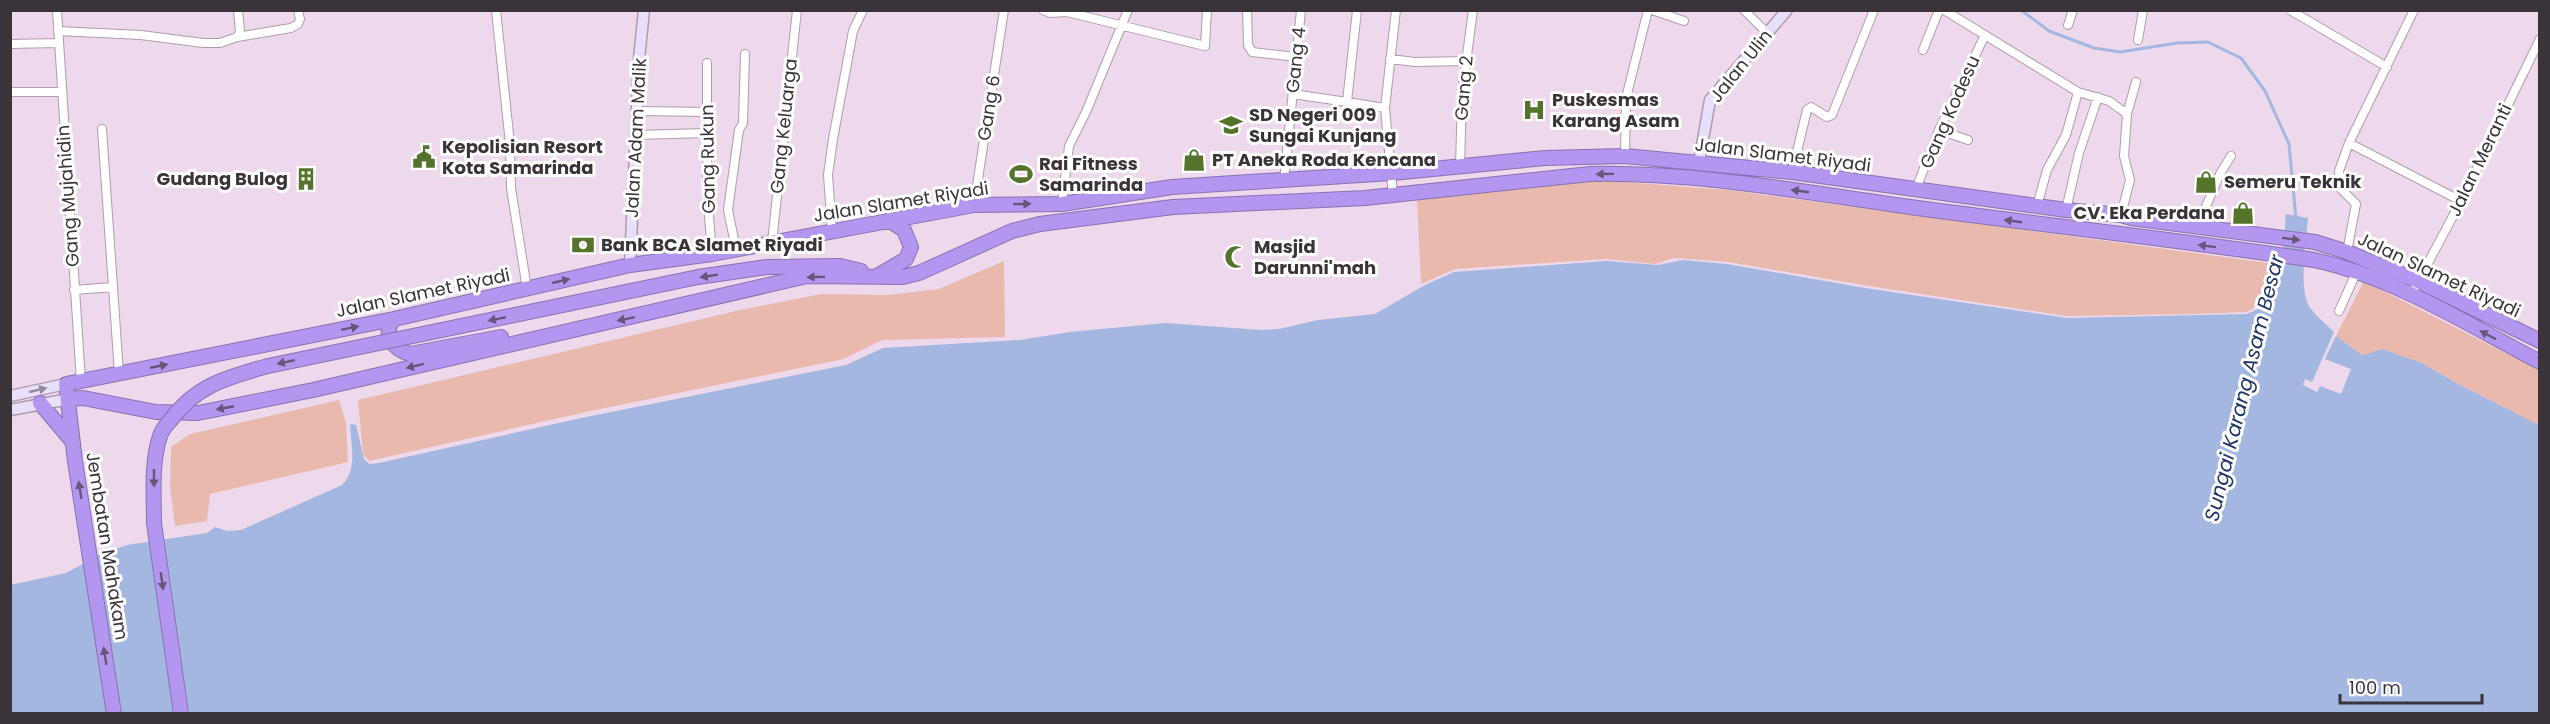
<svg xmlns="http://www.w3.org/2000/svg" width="2550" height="724" font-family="Poppins,sans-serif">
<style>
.green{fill:#e9b9ae}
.water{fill:#a3b7e1}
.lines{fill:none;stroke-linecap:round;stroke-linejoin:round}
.stream{stroke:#a3b7e1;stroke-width:3}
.street-casing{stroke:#b19caf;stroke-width:10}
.secondary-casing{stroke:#b19caf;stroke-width:13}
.highway-casing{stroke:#8873b0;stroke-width:16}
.street{stroke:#fff;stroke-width:8}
.secondary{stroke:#e8e0fa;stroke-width:10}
.highway{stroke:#b296f0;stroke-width:14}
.highway-bridge-casing{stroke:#8873b0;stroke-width:16;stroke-linecap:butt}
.highway-bridge{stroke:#b296f0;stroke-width:14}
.oneway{fill:#65567a}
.oneway2{fill:#928a9a}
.labels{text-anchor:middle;stroke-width:6;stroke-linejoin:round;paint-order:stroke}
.street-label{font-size:18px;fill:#3b333a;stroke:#fff}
.poi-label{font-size:18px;font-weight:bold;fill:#3b333a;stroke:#fff;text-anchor:start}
.water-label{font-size:20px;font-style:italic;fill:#1e3366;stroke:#fff}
</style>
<rect width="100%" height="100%" fill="#eed8eb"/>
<!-- green -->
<path class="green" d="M1598,180L1728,190L2276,264L2262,303L2247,312L2195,314L2066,316L1869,286L1728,262L1674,258L1655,264L1606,259L1455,269L1421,284L1417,198Z
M1004,261L1005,337L882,340L843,359L586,412L369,461L363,454L358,400L740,310L821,294L888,295L939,289Z
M2364,281L2539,370V425L2458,384L2422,363L2382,349L2362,355L2336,336Z
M339,400L346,423L348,462L210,494L207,521L175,526L170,487L171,447L190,434Z"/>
<!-- water -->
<path class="water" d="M2286,214L2308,218C2306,241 2299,283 2308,304C2313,314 2326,324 2334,332L2312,382L2305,379L2303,385L2317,392L2320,386L2341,394L2351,369L2325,359L2336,336L2362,355L2382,349L2422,363L2458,384L2539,425V713H11L10,585L66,573L101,554L127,545L207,533L215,527L227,531L241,530L342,485C358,469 351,445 350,424L356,425L364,459L369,464L379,463L586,417L846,365L883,348L1020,340L1070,332L1166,323L1261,330L1279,329L1318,320L1375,314L1425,285L1454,272L1606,261L1658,265L1683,260L1727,264L1865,288L2067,318L2247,314C2256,310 2265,306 2271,298C2283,284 2284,233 2286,214Z"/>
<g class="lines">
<!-- stream -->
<path class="stream" d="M2021,10L2049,31L2094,48L2120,52L2177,43L2208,42L2241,58L2265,91L2289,144L2296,219"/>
<!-- street casing -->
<g class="street-casing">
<path id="street" d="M57,10L81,382
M496,10L510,144L511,188L527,289
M1043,10L1050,13L1067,12L1205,46L1207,10
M1247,10L1248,45L1252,52L1296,57
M1357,10L1347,102L1385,108
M1652,10L1684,21
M1744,10L1767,33
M1944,10L2078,92L2109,101L2127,114
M2290,10L2387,67
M2068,25L2073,10
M58,31L141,35L203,43H220L237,37L240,32L238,10
M237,37L291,28L298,24L300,19L298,10
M2138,40L2143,10
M10,44L58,43
M1923,50L1939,10
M1390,59L1415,62L1466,61
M707,63V191L712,254
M10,92H61
M1293,94L1347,102
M637,111L707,112
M102,129L113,287
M1939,130L1968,140
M636,135L707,133
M2349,143L2461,201
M1625,156L1626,98L1648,10
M1460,167L1462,93L1473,10
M1792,172L1807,110L1811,107L1827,117L1832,115L1874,10
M1284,181L1301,10
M1916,189L1939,130L1985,35
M1393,195L1385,108L1396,10
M1062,204L1069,146L1086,112L1128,10
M974,205L1004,10
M2037,206L2047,170L2066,135L2078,92
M2066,210L2079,153L2098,97
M2121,215L2130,180L2124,156L2127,114L2136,82
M2197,227L2220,174L2231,156
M832,231L828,175L833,139L853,31L863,10
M772,242L797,10
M736,249L728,210L739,130L743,123L745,54
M2347,252L2356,204L2340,188L2339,171L2349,143L2414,10
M74,290L113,287L119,374
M2411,295L2461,201L2540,39
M2339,311L2357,271"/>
</g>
<!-- secondary casing -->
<g class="secondary-casing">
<path id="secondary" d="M1699,162L1710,100L1787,10
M630,265L639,59L644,10
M10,396L66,384
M10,410L69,399"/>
</g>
<!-- highway casing -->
<g class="highway-casing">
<path id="highway" d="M767,267L840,266L861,271
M879,275L906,259L911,247L904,230L889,220
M394,319C381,334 394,350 410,354L501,337
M69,399L83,398L156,412L198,413L313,390L807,276L903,277L919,273L1012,231L1040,224L1173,207L1365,198L1590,174C1697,172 1803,192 1910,207C2044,225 2179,240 2314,260C2394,277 2467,324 2540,362
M40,403L72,441
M154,523L181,714
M114,714L75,461L66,384L394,319L630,265L712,254L974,205L1062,204L1172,187L1392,173L1545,158L1625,156L1792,172L2066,210L2121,215L2131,218L2315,242L2347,252L2418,281L2540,341"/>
</g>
<!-- street -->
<use href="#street" class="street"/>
<!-- secondary -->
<use href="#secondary" class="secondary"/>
<!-- highway -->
<use href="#highway" class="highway"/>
<!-- highway-bridge casing -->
<g class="highway-bridge-casing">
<path id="highway-bridge" d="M154,523C154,494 151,464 160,436C162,430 166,425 170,421C196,385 228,377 268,366L698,277L767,267"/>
</g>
<!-- highway-bridge -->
<use href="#highway-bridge" class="highway-bridge"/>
</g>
<!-- one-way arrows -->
<defs><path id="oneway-solid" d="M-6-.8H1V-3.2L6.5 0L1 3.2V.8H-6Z" transform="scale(1.5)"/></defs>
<g class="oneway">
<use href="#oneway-solid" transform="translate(1605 174) rotate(179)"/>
<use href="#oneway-solid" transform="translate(1800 191) rotate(-172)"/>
<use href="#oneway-solid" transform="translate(1022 204) rotate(-1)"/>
<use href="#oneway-solid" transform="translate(2013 221) rotate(-172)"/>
<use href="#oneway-solid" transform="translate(2291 239) rotate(7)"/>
<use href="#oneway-solid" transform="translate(2207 246) rotate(-173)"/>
<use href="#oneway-solid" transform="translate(709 276) rotate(171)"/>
<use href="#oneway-solid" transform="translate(816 277) rotate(179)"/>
<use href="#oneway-solid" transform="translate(561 281) rotate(-13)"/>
<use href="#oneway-solid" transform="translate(497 319) rotate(168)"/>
<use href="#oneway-solid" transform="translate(626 319) rotate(168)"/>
<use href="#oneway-solid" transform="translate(350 328) rotate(-12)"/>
<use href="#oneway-solid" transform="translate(2488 335) rotate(-152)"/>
<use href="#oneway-solid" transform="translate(286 362) rotate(168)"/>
<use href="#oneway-solid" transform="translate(159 366) rotate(-11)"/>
<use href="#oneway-solid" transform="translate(415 366) rotate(166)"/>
<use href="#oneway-solid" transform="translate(225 408) rotate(169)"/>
<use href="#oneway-solid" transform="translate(154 478) rotate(90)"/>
<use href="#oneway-solid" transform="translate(80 490) rotate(-99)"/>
<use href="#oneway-solid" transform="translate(162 581) rotate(82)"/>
<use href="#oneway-solid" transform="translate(105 656) rotate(-99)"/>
</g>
<use class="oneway2" href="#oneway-solid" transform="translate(38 390) rotate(-13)"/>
<!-- icons -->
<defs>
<g id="hospital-bare" transform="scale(1.8)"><path d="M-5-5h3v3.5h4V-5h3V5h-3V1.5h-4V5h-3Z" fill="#54742b" stroke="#fff" stroke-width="2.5" paint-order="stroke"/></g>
<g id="school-bare" transform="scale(1.8)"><path d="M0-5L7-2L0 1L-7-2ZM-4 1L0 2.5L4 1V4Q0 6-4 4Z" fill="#54742b" stroke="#fff" stroke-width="2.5" paint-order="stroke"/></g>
<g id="civic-bare" transform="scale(1.8)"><path d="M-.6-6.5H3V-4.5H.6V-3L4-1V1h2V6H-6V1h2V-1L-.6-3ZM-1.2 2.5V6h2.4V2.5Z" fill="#54742b" stroke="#fff" stroke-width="2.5" paint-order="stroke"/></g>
<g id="shop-bare" transform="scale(1.8)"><path d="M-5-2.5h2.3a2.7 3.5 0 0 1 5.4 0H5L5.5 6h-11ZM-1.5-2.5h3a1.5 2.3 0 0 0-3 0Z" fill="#54742b" stroke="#fff" stroke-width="2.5" paint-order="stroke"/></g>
<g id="stadium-bare" transform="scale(1.8)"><path d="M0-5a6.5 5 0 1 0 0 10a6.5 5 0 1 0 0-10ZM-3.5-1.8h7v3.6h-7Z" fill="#54742b" stroke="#fff" stroke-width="2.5" paint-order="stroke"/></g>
<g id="building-bare" transform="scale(1.8)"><path d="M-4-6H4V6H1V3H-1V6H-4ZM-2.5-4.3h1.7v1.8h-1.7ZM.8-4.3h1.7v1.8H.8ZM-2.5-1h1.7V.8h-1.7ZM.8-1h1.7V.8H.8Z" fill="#54742b" stroke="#fff" stroke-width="2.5" paint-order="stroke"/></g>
<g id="bank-bare" transform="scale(1.8)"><path d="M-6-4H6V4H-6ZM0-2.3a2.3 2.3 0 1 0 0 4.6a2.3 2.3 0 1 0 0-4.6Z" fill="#54742b" stroke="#fff" stroke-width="2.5" paint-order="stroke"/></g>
<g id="mosque-bare" transform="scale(1.8)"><path d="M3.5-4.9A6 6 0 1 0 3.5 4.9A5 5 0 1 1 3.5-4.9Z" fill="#54742b" stroke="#fff" stroke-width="2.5" paint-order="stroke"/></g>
</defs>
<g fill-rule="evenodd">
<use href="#hospital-bare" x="1534" y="110"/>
<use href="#school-bare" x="1231" y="125"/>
<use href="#civic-bare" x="424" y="157"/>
<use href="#shop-bare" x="1194" y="160"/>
<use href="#stadium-bare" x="1021" y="174"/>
<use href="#building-bare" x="306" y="179"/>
<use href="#shop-bare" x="2206" y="182"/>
<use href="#shop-bare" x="2243" y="213"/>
<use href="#bank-bare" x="583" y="245"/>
<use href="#mosque-bare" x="1236" y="257"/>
</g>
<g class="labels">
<!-- street labels -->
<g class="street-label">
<text transform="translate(1296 60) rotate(-84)" y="6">Gang 4</text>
<text transform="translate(1741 66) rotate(-51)" y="6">Jalan Ulin</text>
<text transform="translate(1464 88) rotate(-85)" y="6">Gang 2</text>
<text transform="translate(989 108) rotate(-81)" y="6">Gang 6</text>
<text transform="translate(1950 112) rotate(-66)" y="6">Gang Kodesu</text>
<text transform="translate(784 126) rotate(-84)" y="6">Gang Keluarga</text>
<text transform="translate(636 138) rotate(-87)" y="6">Jalan Adam Malik</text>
<text transform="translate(1783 155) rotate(7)" y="6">Jalan Slamet Riyadi</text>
<text transform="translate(708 159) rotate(-91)" y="6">Gang Rukun</text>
<text transform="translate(2480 160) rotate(-64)" y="6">Jalan Meranti</text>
<text transform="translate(68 196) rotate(-94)" y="6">Gang Mujahidin</text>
<text transform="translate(901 202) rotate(-9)" y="6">Jalan Slamet Riyadi</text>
<text transform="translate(2439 275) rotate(25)" y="6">Jalan Slamet Riyadi</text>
<text transform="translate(423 293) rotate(-12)" y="6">Jalan Slamet Riyadi</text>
<text transform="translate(107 546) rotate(81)" y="6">Jembatan Mahakam</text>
</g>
<!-- poi labels -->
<g class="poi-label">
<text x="1552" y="106">Puskesmas<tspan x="1552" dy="21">Karang Asam</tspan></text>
<text x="1249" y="121">SD Negeri 009<tspan x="1249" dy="21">Sungai Kunjang</tspan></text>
<text x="442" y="153">Kepolisian Resort<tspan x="442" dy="21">Kota Samarinda</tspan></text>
<text x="1212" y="166">PT Aneka Roda Kencana</text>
<text x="1039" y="170">Rai Fitness<tspan x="1039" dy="21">Samarinda</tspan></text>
<text x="288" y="185" text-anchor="end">Gudang Bulog</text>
<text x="2224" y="188">Semeru Teknik</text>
<text x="2225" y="219" text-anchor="end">CV. Eka Perdana</text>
<text x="601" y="251">Bank BCA Slamet Riyadi</text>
<text x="1254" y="253">Masjid<tspan x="1254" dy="21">Darunni'mah</tspan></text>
</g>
<!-- water labels -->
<g class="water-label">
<text transform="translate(2244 388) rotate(-76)" y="7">Sungai Karang Asam Besar</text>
</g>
</g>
<!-- border -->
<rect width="2550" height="724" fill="none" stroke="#3b333a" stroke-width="24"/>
<!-- scale -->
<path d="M2340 694v9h142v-9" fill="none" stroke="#3b333a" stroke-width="3"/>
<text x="2349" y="694" font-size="18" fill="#3b333a" stroke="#ffffff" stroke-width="4.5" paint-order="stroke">100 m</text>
</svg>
